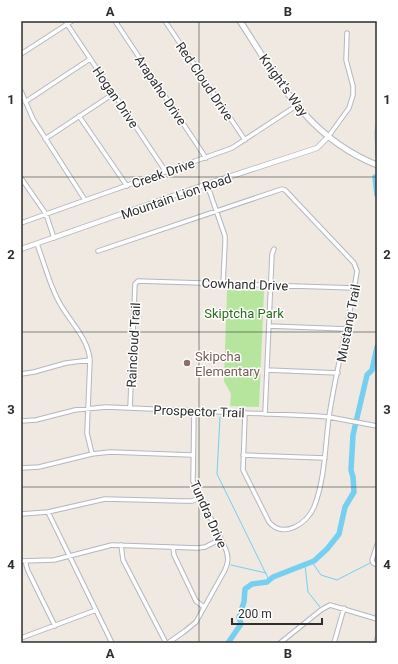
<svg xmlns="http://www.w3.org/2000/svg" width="398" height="664" font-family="Roboto,sans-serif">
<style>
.green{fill:#b6e59e}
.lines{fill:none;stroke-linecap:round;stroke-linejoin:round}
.stream{stroke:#75cff0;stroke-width:1}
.river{stroke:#75cff0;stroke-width:5.5}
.minor-casing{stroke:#b4b7c1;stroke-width:5.5}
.tertiary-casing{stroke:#b4b7c1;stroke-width:6}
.secondary-casing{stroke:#b4b7c1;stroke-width:7}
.minor{stroke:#fff;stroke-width:3.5}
.tertiary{stroke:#fff;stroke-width:4.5}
.secondary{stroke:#fff;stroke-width:5}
.grid{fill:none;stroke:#2e2e2e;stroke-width:1;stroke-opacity:0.55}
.education-dot{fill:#8d6e63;stroke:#fff;stroke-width:1.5}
.labels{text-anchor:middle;stroke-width:3;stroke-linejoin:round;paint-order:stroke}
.street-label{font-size:13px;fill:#2e2e2e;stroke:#fff}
.park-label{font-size:13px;fill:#2c6e1b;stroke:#fff}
.education-label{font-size:13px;fill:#785e54;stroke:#fff;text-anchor:start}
.neatline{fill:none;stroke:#2e2e2e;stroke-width:1.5}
.grid-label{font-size:13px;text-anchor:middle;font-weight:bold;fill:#2e2e2e}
</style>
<rect width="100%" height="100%" fill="#efe9e1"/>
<!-- green -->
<path class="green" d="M227,290L264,291L259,407L230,406L231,394L224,381Z"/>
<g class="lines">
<!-- stream -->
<path class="stream" d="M376,155L375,132L377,122
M220,417L217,474L269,580
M312,562L321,575L337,580L370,563
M231,565L266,573
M305,565L308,592L320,607"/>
<!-- river -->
<path class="river" d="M375,177L377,195
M228,643L241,624L239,617L244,602L245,589L252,584L267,582L273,577L314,561L327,549L339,534L345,507L354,492L353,477L351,470L353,435L367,375L372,370L377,347"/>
<!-- minor casing -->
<g class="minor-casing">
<path id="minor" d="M65,21L166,172
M115,21L206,158
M165,21L245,140
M21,54L72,21
M21,91L33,119L85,200
M25,102L90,59
M79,116L127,186
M328,137L349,108L353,95V86L346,60L347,33
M45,139L113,94
M21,178L46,214L54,238
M207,184L225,236V244L223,284
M21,223L232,148L296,106
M37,244C44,262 49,283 58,300C68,320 88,337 90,360L87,433L92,454
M98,251L282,189L285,190L354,263L357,271C350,320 336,368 329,417C325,446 325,480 314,507C307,524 283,539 269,522L243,470L245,413
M269,326L347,329
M267,370L338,373
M21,374L34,372L66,363L90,360
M130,408L135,284L138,281L355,288
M265,414L272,254L274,249
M21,421L36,420L75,410L106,407L316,416L329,417L377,426
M243,455L325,458
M21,468L39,467L92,454L110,452L192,455
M48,512L112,643
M21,514L48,512L105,499L182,501H192L200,498
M121,545L123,560L166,643
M377,545L372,560L373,563L377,565
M173,547L174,555L196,601L204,607
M21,561L54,560L112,545L198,548L205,547L221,539
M26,561V565L28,571L55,626
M21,638L96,610
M168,643L185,631L196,622L225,570C228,563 229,558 226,550L193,481L194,411
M280,643L321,610L330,605L377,619
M334,643L344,608
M376,643L377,639"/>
</g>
<!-- tertiary casing -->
<g class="tertiary-casing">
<path id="tertiary" d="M21,249L207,184L311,150L317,148L328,137"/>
</g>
<!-- secondary casing -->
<g class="secondary-casing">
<path id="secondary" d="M240,21C279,81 307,137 377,165"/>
</g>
<!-- minor -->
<use href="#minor" class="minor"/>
<!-- tertiary -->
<use href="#tertiary" class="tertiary"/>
<!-- secondary -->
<use href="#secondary" class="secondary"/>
</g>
<!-- grid -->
<path class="grid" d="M199,21V643M21,177H377M21,332H377M21,487H377"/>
<!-- markers -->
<circle class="education-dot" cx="187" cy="363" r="4"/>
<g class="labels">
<!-- street labels -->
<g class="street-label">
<text transform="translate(205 81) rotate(56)" y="5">Red Cloud Drive</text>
<text transform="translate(284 85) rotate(54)" y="5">Knight's Way</text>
<text transform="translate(161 90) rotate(56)" y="5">Arapaho Drive</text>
<text transform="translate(116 97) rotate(56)" y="5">Hogan Drive</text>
<text transform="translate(163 173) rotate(-19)" y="5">Creek Drive</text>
<text transform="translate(176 196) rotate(-19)" y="5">Mountain Lion Road</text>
<text transform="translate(245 284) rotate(2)" y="5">Cowhand Drive</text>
<text transform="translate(348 323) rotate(-79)" y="5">Mustang Trail</text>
<text transform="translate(133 345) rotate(-87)" y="5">Raincloud Trail</text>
<text transform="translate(199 411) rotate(2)" y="5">Prospector Trail</text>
<text transform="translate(209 514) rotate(66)" y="5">Tundra Drive</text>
</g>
<!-- park labels -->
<g class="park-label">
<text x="244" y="318">Skiptcha Park</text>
</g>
<!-- education labels -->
<g class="education-label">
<text x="195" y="361">Skipcha<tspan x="195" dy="15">Elementary</tspan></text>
</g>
</g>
<!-- border -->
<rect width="398" height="664" fill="none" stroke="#ffffff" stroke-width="44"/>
<!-- scale -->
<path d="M232 618v6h90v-6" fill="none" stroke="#2e2e2e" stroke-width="2"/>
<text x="238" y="618" font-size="12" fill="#2e2e2e" stroke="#ffffff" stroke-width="3" paint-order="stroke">200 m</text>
<rect x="22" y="22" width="354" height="620" class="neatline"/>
<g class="grid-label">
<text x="110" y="16">A</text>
<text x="288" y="16">B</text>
<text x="11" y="104">1</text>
<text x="387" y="104">1</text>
<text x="11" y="259">2</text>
<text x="387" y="259">2</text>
<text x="11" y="414">3</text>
<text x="387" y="414">3</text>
<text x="11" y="569">4</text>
<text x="387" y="569">4</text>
<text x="110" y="658">A</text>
<text x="288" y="658">B</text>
</g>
</svg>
